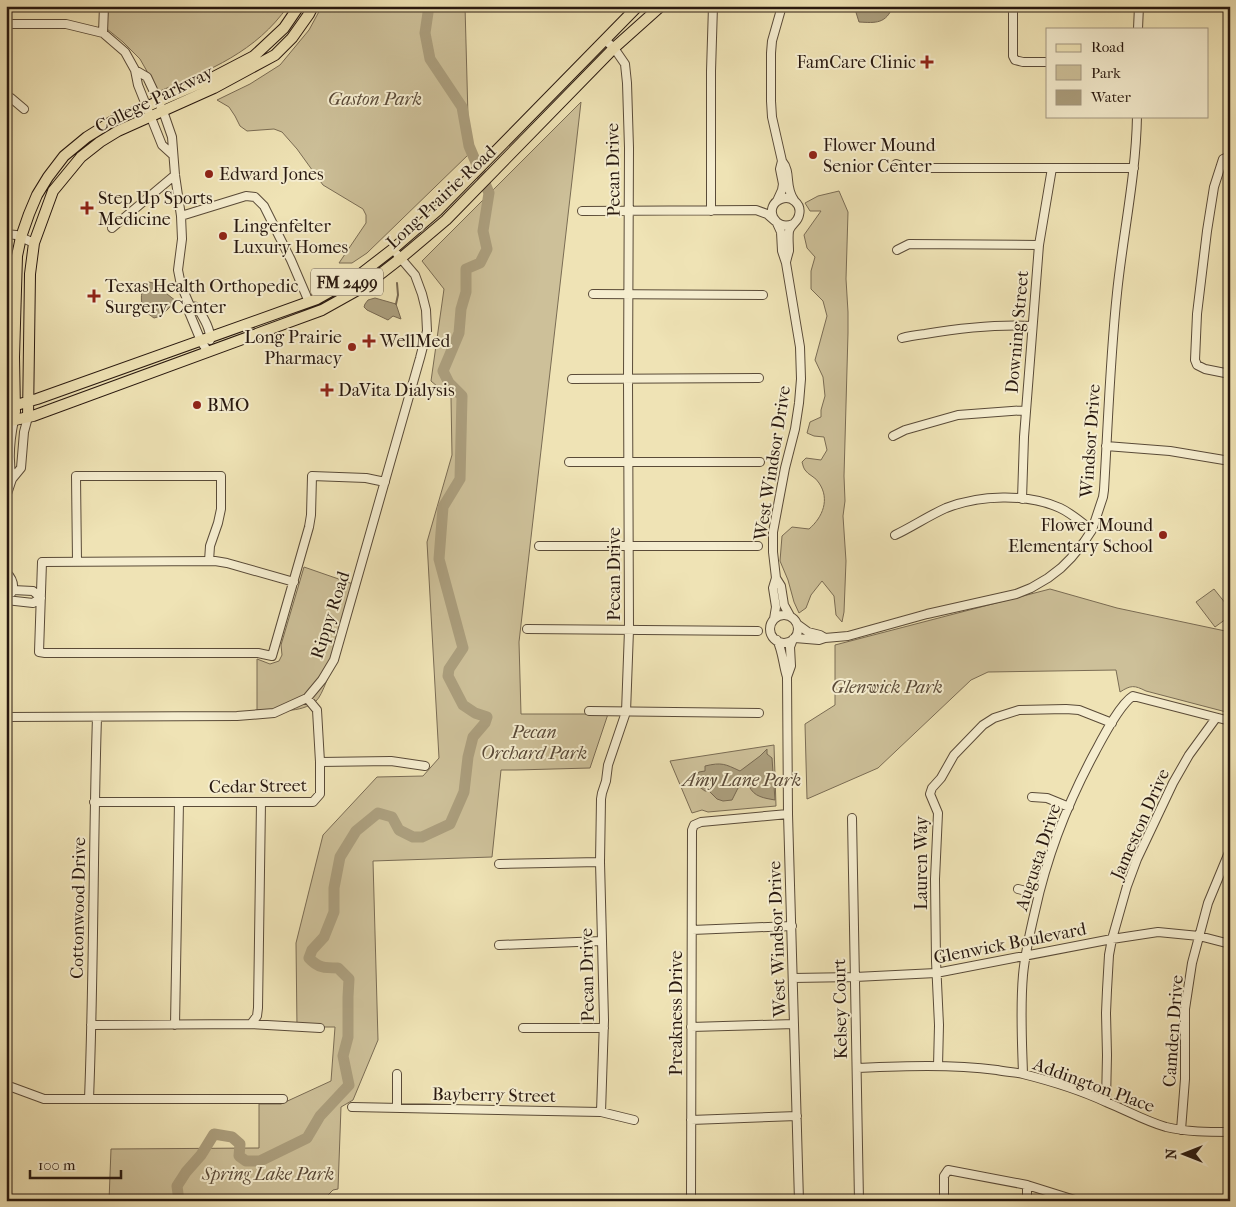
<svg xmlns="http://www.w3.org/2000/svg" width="1236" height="1207" font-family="'IM FELL French Canon',serif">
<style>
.green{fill:#cdc099;stroke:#7a6c54}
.water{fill:#ab9e7d;stroke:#776851}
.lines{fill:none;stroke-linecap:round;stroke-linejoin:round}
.stream{stroke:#776851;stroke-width:2}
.river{stroke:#ab9e7d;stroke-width:11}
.minor-casing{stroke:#5a4b38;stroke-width:10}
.major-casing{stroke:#28180f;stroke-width:12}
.minor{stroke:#f5edcf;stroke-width:8}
.major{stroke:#efe3b5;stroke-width:10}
.poi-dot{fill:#8f2418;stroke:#f5edcf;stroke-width:2}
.labels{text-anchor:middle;stroke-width:4;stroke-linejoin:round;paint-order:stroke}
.shield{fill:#f5edcf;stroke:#665849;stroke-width:1}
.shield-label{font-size:16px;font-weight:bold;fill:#28180f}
.poi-label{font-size:18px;fill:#28180f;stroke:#f5edcf;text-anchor:start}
.street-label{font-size:18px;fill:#28180f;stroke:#f5edcf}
.park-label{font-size:18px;font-style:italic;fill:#5a4a38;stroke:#f5edcf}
</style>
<rect width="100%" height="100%" fill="#efe3b5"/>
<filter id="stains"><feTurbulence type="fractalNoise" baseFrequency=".004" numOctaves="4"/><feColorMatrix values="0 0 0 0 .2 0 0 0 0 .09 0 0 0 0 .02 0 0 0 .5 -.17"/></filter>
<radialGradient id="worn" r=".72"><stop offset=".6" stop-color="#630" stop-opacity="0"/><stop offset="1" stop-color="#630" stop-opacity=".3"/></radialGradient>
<!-- green -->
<path class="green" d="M108,6H288C256,52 210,70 160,91L157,89L140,59L123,42L107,29Z
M322,6H465L469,154L367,253L352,263H339L366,223V215L363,209L323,185L297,149L282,132L274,129L247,131L240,126L235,116L229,107L217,100L250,84L280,65L309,30Z
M581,102L519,642L521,714H608L590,768L516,770H501L492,857L373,861L378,1040L353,1100L341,1107L338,1189L333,1190L326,1197V1201H109L111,1149L259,1148V1104H281L331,1081L335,1027H297L296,943L323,835L377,777L423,776L439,758L427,542L452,455L451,398L431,381L444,289L422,261Z
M839,191L848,212L846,279L848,312V333L844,476L845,501L843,516L846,561L844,612L842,622L836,615L834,596L822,581L811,595L806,608L799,613L794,602L788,580L780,561L782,536L792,527L809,529C823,517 830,499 819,483C816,477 808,475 805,470C803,467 803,465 802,462L806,458L821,460L827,450L824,437L814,436L807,433L810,422L821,417V410L825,396L823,377L815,360L827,316L823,301L811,289V271L815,257L807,248L804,235L821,211H810L805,203L818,196Z
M304,567L353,584C348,604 329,690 316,701C300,714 277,710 257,710V659L270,664L279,661L282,655L281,645Z
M1050,589L1117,608L1230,632V713L1146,691C1134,685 1131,685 1120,692L1116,670L988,672L971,680L878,768L807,799L805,724L835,705V645Z
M1214,589L1230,609V616L1215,627L1196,602Z
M774,745L776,806L708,812L702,810L692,813L670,761Z"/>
<!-- water -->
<path class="water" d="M854,6H893C886,24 876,23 859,22Z
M149,282L153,283L176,301L161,316L154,318C140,309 140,301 143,285Z
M375,298L396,304L401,319L393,316L388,320L367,310L364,307L365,304L368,300Z
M767,749V754L772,758L775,800C764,798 754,797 749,786L744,784L738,788L732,800L723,801L717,799L709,791H705L694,783V779L699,772L705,771V766C722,762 725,764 740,771L760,756Z"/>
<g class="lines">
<!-- stream -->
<path class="stream" d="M396,304L398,295L397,283"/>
<!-- river -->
<path class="river" d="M179,1201L177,1186L186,1172L201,1155L214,1134L232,1137L240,1144L239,1156L246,1161H260L307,1138L320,1116L349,1085L343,1056L348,1037V997L349,979L338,968C325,968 318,968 309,958L312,950L324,937L334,912V888L340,857L356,831L378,813L392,817L399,830L413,837H422L450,824L464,792L468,757L473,737L485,723L487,717L475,713L463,705L448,676L449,669L463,648L439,559L443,507L460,479L462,396L449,383L443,371L459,333L461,309L466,292V269L480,263L487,249L483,231L489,193L469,146L462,107L430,59L425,33L429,6"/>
<!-- minor casing -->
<g class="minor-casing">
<path id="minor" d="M1013,6V56L1015,60L1023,62H1047
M6,24H66L103,33L125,52L135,70L138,85L162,145L173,155
M1138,29L1139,6
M103,33L104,6
M135,70L147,77L163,111L172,137L175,175L181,216L182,239L178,270L181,285L190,306L189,312L201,341L208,352
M6,98H11L24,109
M1230,156L1223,159L1214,187L1207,231L1197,314L1195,360L1197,365L1205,369L1230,374
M782,161C792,173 784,186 794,200
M896,164L907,168H1134
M777,201L782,190L783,184L780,169L782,161L772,117L771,101V53L772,41L782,6
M582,211L756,210L767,214L775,221
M711,211V71L713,6
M181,216L246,196L255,197L264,206L291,260L309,302
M112,228L175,175
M6,234L16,235L34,243
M897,250L909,244L1039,245
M786,262C787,258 788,254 789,251C789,244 788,238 789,231C791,224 798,222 799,215C802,204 791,195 781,199C763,206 774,232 793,224
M593,294L763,295
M190,306L197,307C203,317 211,329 210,340
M902,338C909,336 917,335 925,334C961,328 995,324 1032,326
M572,379L759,378
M893,436L905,430L958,415L1026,410
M1106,446L1170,451L1230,461
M569,462H760
M12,479C8,460 10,439 14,420
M6,497L12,479L21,468L24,432L28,417
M1022,499L1024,437L1039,245L1052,168
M895,535C912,527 928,516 946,508C979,495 1027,493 1060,508C1071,513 1082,523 1092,530
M539,546H758
M77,561L76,476H221V509L218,523L210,546L209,561
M6,572C12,578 15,584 12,592
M776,578L781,586L784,605L790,616
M294,582L227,563L215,561L42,562L39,652L45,653H258L272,656L309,527L311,515L312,476L366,478L385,482
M6,600L33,603L41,598L33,591L13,590
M770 629a14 14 0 1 1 28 0a14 14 0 1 1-28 0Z
M774,619L776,607L773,588L776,578L773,552V532L785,468L795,429L799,403L801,379L800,347L786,263L782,251L781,232L776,221
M527,629L758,631
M795,638L819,640L825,638L820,635L808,632L797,624
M825,638L848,636L927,614L1016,594L1031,588L1048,578L1061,568L1071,558L1084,542L1092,530L1103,497L1104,490C1108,424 1110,359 1117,293C1123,234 1136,176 1137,116
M777,640C783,652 783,665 787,677L788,814L799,1201
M787,677L791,666L790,647L793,639
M589,711L759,713
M6,717L237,716L274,713L307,698L322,680L334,660L420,358L427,331L426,310L422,294L415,275L397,254
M320,762L391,761L425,766
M1032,797L1047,798L1069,807
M94,802H313L320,794V762L317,710L307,698
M852,818L859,1201
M499,864L600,862
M1018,889L1038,894
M692,930L792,926
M499,945L602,941
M793,978L855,977L936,973L1112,939L1158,932L1199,936L1230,944
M251,1024L257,1016L258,1008L261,802
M91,1025L251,1024L320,1028
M175,1025L179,802
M691,1027L794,1024
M523,1028H604
M938,1066L939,1025L936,961L935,879L938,813L930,794L932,788L941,778L954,755L983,725L994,718L1019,710L1066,709L1079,710L1112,723
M857,1068C904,1066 950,1064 997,1070C1006,1072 1015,1072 1023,1074C1051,1081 1080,1090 1106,1102C1126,1110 1145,1121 1166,1127C1187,1132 1208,1132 1230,1132
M397,1074V1108
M1023,1074C1022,1041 1020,1008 1023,975C1025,953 1030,932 1035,911C1047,856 1068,802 1095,752C1103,737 1120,704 1133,696L1230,721
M6,1085L44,1099H283
M89,1099C94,972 93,844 97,717
M1106,1102L1107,1055L1106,1013L1107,990L1109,955L1112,939L1127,886L1137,859L1173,783L1189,755L1216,718
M352,1107L601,1112L634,1120
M601,1112L604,1020L600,862L601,799L602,793L606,781L608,765L626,712L629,630L628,379L629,148L627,83L625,64L614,48L605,40
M691,1120L797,1116
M1181,1130L1185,1079V1009L1192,963L1208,903L1230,850
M345,1201H387
M691,1201L692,830L694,825L701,822L788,814
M944,1201V1176L948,1170L1027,1185L1078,1201
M1027,1201V1185"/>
</g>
<!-- major casing -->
<g class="major-casing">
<path id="major" d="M6,408L37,399L317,299L358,276L393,249L437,211L638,6
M15,412L14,357L17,256L21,237L29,214L37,195L48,177L64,156L87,137L111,122L208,80L254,56L284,28L299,6
M28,417L30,274L34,243L53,191L81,157L100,142L118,131L214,88L275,55L292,38L309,14L313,6
M6,422L33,416L322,310L365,286L401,258L446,220L614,48L661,6"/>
</g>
<!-- minor -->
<use href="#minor" class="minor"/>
<!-- major -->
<use href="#major" class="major"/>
</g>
<!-- markers -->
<g class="poi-dot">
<path d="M924.5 54.5h5v5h5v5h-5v5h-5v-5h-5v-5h5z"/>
<circle cx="813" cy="155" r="5"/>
<circle cx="209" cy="174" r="5"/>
<path d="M84.5 200.5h5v5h5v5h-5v5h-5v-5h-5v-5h5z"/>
<circle cx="223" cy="236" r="5"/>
<path d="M91.5 288.5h5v5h5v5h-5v5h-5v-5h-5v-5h5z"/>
<path d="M366.5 333.5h5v5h5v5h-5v5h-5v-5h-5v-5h5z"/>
<circle cx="352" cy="347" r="5"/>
<path d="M324.5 382.5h5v5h5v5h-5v5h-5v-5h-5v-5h5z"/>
<circle cx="197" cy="405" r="5"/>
<circle cx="1163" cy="535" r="5"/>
</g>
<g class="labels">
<!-- shield labels -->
<rect class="shield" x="311" y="268.5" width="72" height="27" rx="4"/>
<g class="shield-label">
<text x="347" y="288">FM 2499</text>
</g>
<!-- poi labels -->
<g class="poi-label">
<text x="916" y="68" text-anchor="end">FamCare Clinic</text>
<text x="823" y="151">Flower Mound<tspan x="823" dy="21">Senior Center</tspan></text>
<text x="219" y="180">Edward Jones</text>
<text x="98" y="204">Step Up Sports<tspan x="98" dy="21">Medicine</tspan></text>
<text x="233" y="232">Lingenfelter<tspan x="233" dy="21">Luxury Homes</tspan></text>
<text x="105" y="292">Texas Health Orthopedic<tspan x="105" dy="21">Surgery Center</tspan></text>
<text x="342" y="343" text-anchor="end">Long Prairie<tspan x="342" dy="21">Pharmacy</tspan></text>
<text x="380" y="347">WellMed</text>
<text x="338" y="396">DaVita Dialysis</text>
<text x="207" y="411">BMO</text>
<text x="1153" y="531" text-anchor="end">Flower Mound<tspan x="1153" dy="21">Elementary School</tspan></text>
</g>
<!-- street labels -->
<g class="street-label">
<text transform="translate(154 99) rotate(-26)" y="6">College Parkway</text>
<text transform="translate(613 170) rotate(-91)" y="6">Pecan Drive</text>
<text transform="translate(441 197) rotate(-43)" y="6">Long Prairie Road</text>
<text transform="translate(1017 332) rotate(-85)" y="6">Downing Street</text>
<text transform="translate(1090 441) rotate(-86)" y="6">Windsor Drive</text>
<text transform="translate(772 463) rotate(-81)" y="6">West Windsor Drive</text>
<text transform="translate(614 574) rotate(-90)" y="6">Pecan Drive</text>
<text transform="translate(330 615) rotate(-72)" y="6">Rippy Road</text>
<text transform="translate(258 786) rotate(-1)" y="6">Cedar Street</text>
<text transform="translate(1140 824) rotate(-66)" y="6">Jameston Drive</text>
<text transform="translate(1038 857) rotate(-72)" y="6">Augusta Drive</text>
<text transform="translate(921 863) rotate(-90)" y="6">Lauren Way</text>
<text transform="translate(78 908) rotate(-89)" y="6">Cottonwood Drive</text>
<text transform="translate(777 939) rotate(-92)" y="6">West Windsor Drive</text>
<text transform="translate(1010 943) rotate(-11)" y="6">Glenwick Boulevard</text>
<text transform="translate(587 975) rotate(-91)" y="6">Pecan Drive</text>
<text transform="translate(840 1009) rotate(-91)" y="6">Kelsey Court</text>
<text transform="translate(676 1013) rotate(-90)" y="6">Preakness Drive</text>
<text transform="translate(1173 1031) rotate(-86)" y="6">Camden Drive</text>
<text transform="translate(1094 1085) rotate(20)" y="6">Addington Place</text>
<text transform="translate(494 1095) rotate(1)" y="6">Bayberry Street</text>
</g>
<!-- park labels -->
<g class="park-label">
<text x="375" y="105">Gaston Park</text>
<text x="887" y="693">Glenwick Park</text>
<text x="534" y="738">Pecan<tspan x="534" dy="21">Orchard Park</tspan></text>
<text x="742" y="786">Amy Lane Park</text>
<text x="268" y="1180">Spring Lake Park</text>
</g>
</g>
<!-- margin -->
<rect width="1236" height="1207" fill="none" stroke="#efe3b5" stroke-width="25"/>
<rect x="8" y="8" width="1221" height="1192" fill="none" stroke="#28180f" stroke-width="2.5"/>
<rect x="12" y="12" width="1211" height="1182" fill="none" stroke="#28180f"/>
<!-- legend -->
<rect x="1046" y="28" width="162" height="90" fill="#f5edcf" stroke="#a39882"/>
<rect x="1056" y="44" width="25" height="8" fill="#efe3b5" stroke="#a39882"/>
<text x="1091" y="52" font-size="15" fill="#28180f">Road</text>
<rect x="1056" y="65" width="25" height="15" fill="#cdc099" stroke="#a39882"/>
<text x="1091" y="78" font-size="15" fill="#28180f">Park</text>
<rect x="1056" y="90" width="25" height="15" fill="#ab9e7d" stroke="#a39882"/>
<text x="1091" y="102" font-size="15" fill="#28180f">Water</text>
<!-- north arrow -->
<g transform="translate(1184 1154) rotate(270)" stroke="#f5edcf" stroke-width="4" paint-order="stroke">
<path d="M0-4L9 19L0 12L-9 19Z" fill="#28180f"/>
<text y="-8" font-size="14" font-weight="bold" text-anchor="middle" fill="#28180f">N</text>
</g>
<!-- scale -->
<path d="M30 1170v8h91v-8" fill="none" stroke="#28180f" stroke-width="2.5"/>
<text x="38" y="1170" font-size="15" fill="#28180f" stroke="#f5edcf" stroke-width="4" paint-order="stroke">100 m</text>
<rect width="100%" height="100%" filter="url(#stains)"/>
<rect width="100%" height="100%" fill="url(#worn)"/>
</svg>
